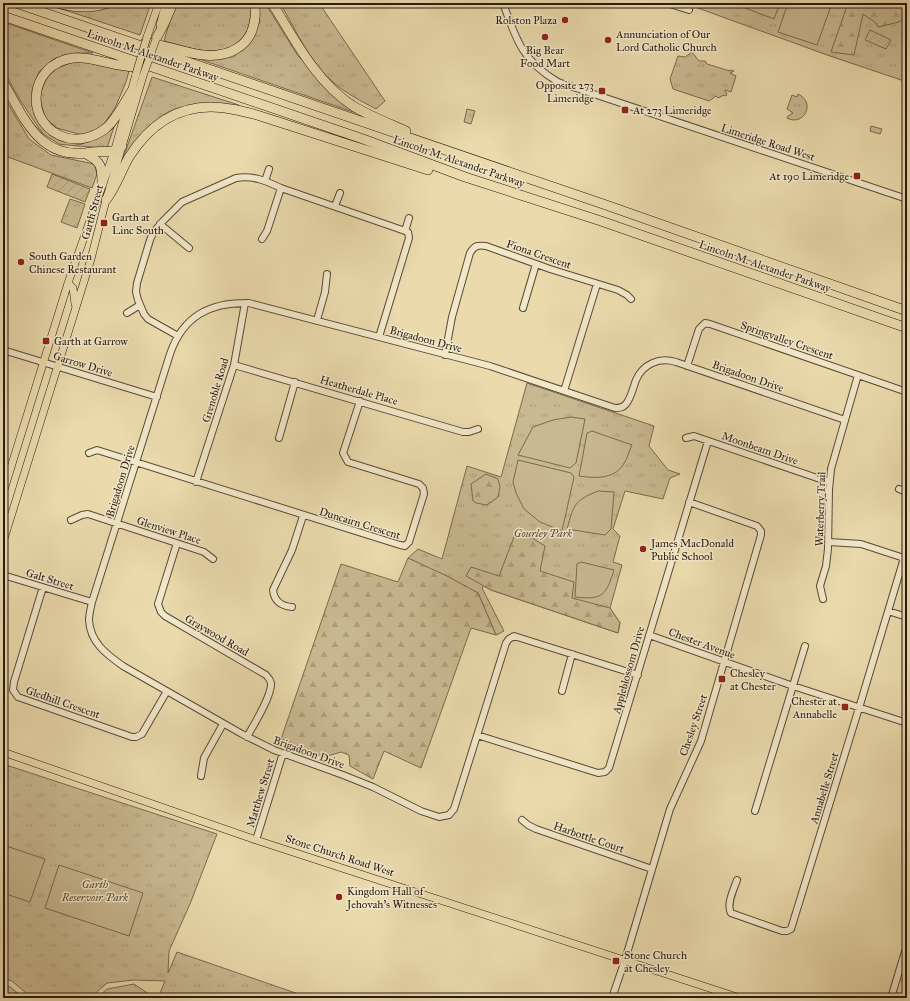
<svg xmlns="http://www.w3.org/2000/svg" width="910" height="1001" font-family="'IM FELL Great Primer',serif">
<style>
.grass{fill:url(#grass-tufts);stroke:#796a50}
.forest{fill:url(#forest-firs);stroke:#796a50}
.garden{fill:url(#garden-furrows);stroke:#796a50}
.pitch{fill:#c9b991;stroke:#796a50}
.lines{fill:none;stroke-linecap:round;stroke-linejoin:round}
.minor-casing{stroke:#594a37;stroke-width:8}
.major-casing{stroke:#291a10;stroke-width:8}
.highway-casing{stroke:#291a10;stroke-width:10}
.minor{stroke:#f1e7c9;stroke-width:6}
.major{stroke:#eadaac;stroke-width:7}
.highway{stroke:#eadaac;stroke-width:9}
.major-bridge-casing{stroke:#291a10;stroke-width:8;stroke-linecap:butt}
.major-bridge{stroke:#eadaac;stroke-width:7}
.poi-dot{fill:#8f2418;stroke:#f1e7c9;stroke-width:1.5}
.labels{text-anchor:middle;stroke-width:3;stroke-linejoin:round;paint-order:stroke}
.poi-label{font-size:11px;fill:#291a10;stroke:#f1e7c9;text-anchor:start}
.street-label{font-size:11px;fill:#291a10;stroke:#f1e7c9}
.park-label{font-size:11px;font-style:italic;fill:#594a37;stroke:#f1e7c9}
</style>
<defs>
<pattern id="grass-tufts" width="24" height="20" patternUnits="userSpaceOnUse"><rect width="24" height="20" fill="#c9b991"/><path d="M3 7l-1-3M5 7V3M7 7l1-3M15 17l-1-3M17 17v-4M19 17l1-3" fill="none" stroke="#ad9e7c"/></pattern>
<pattern id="forest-firs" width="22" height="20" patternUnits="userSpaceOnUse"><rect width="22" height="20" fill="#c9b991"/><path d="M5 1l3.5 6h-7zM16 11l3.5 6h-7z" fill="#ad9e7c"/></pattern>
<pattern id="garden-furrows" width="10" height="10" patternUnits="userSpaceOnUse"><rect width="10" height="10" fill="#c9b991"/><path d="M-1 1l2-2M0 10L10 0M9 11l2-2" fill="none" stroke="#ad9e7c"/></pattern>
</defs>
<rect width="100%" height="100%" fill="#eadaac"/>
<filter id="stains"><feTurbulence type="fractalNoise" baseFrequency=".005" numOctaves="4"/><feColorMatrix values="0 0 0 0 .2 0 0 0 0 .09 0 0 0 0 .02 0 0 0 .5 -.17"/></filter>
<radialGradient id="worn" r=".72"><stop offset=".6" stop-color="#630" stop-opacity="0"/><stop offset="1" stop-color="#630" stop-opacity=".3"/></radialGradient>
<!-- grass -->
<path class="grass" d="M115,3H151L140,35L56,7L106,8Z
M178,3H250C254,30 241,50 212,51C196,51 179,45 164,41L173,11Z
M257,3H265L298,56L356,113L199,59L200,57L218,59L233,57L248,45L260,22Z
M280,3H319L385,101L376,109C361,101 347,94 334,83C309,62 296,30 280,3Z
M684,3H907V82L830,56Z
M3,22L93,53H76L54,59L39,72L32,90L34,114L51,135L79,145L100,137L114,127L107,148L77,146L59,144L43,134L20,100L3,70Z
M692,52L699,61H705L707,64L730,71V70L734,71L730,73L736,76L731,92L725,90V92L727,93L726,96L724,95L718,98L716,96L709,101L673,89L670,79L678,56L685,57Z
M75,61L95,63L129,71L126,82L115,108L102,127L82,135L57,128L46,119L41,104L40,95L45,81L50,73L55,69Z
M152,77L239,105V107C222,107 205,105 189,106C158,108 139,139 122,161Z
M798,94C817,103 803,127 787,118L788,116L793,113L787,109L792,95L797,97Z
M3,95L29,139L51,155L94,164L97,174L92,188L8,157L3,152Z
M467,109L475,111L471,124L464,122Z
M871,126L882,129L880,134L870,131Z
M70,199L85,204L77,228L61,222Z
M527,383L654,426L649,446L668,470L680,474L670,478L663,499L625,491L613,529L620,536L613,562L622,565L610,608L620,623L618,633L491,590L484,586L482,588L504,631L496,635L478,593L408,558L418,549L442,559L467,466L501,477Z
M3,764L217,834L190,904L169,951L168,973L177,952L310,998H158L165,981L134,980L107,983L90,998H32L12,981L3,978Z"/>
<!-- forest -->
<path class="forest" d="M848,3H907V14L899,22L878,27L876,23L863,14L854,55L831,52Z
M486,474L498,479L500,487L498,497L487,505L476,503L473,501L471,484Z
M514,537L532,538L545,546L540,571L574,582L572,598L610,608L620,623L618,633L491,590L466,576L471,567L499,576Z
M408,558L447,576L478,593L496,635L471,628L421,768L384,751L373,779L350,766L349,755L341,752L324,757L281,739L341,564L398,582Z
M3,984L10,987L24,998H3Z
M134,984L155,998H97L107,989Z"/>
<!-- garden -->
<path class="garden" d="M870,30L891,40L886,49L865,40Z
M52,174L90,189L85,202L47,187Z"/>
<!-- pitch -->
<path class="pitch" d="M732,3H780L774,19Z
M788,3H832L817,45L778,32Z
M571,417L585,419L576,463L570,468L518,455L533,427L553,420Z
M592,431L632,445C629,451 627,460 623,465C613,480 594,478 579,476L587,433Z
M518,460L571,473L574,477L562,531L540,522L524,509L516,493L513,482Z
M598,491L614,492L611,529L605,535L567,529C574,504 574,501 598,491Z
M581,562L614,570C606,596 602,600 575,597L577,564Z
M3,845L45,859L30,902L3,893Z
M59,865L143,893L129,936L45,908Z"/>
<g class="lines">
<!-- minor casing -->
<g class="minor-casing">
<path id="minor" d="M503,3C516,39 522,61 558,82L907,199
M667,3L689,10
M265,181L269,169
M335,206L340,193
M3,223V230
M160,224L189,248
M405,231L409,218
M262,239L267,231L281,188
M523,308L536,264
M127,313L140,305
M317,320L325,292L327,274
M178,336L148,319L144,314L138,300L136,292L137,283L150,240L153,233L162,222L182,202L236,178C253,175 266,181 281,188L408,232L409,238L379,337
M3,350L157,397
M445,355L452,317L470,253C475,245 478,245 486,246L550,269L618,290L627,295L631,299
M234,365L463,432H469L478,429
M687,366L699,329L705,323L710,324L907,392
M564,391L597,284
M279,438L295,382
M686,438L694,436L829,482
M89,453L97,450L400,545L405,546L409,542L424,494L423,488L419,484L348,462L343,453L360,401
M196,482L234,365L245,303
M899,489L907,492
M71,520L82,515L88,514L204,552L213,559
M829,542L861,544L907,559
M177,543L158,604L161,612L165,616L266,675C268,677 270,679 271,683C272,696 253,726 247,737
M3,575L92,602
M43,587L14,682L13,690L18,697L132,737H136L142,734L167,691
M823,599L820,586L826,566L828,549L829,490L831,469L858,375
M292,607C281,606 274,601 273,590L292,550L303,516
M888,611L907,617
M649,635L793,686L907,723
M638,675L514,636L509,639L506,643L454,809L449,815L439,817L421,811L373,787L343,775L274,750L242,734L123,666C106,654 90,642 89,620C89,614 91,607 92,602L170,354C183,316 210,302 249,303L490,366L615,408C619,408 623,408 626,404C631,398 633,388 636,380C643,364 659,357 676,362L845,420
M562,691L572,654
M477,735L598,773L605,772L609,768L708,441
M201,776L204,758L223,724
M755,811L805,646
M522,820L528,825L536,829L652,869
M256,840L283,753
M737,880C734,889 726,904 731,913L782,931H787L791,929L859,708L904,558
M612,998L625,960L670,809L701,741L761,535V531L757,526L689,502
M891,998L907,945"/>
</g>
<!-- major casing -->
<g class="major-casing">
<path id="major" d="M160,25L166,3
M147,37L159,3
M68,283L73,288L75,304
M3,493L68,283L115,149L136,74
M3,542L91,259L106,200L143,76
M3,752L256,840L740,998"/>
</g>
<!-- highway casing -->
<g class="highway-casing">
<path id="highway" d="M16,3L606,205L907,311
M57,3C74,8 91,9 108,3
M272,3C295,40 316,82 353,106C370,116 388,123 406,131
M3,16L363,139L465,177L601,221L907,328
M156,39L164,24L173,3
M145,43C174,44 207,66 236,49C243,45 248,40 251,33C255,23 257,14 254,3
M3,82C25,119 40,162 92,152C105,150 109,155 122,146
M131,92C123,105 116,120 105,129C94,137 80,141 67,138C23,126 27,64 73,58C86,56 98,61 109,63C120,66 132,67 143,68
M86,154C102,162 102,167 102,184
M106,200C116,187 121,171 129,157C148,127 174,107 211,107C227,107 242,111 257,115L428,170"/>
</g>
<!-- minor -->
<use href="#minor" class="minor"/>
<!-- major -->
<use href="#major" class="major"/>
<!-- highway -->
<use href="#highway" class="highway"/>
<!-- major-bridge casing -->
<g class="major-bridge-casing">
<path id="major-bridge" d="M136,74L147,37
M143,76L156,39"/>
</g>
<!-- major-bridge -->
<use href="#major-bridge" class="major-bridge"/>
</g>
<!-- markers -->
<g class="poi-dot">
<circle cx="565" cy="20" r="4"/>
<circle cx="545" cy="37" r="4"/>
<circle cx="608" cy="40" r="4"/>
<rect x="598" y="87" width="8" height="8" rx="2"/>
<rect x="621" y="106" width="8" height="8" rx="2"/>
<rect x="853" y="172" width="8" height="8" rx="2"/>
<rect x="100" y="219" width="8" height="8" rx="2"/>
<circle cx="21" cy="262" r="4"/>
<rect x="42" y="337" width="8" height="8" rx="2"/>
<circle cx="643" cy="549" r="4"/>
<rect x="718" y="675" width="8" height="8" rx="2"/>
<rect x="841" y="703" width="8" height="8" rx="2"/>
<circle cx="339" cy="897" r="4"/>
<rect x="612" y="957" width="8" height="8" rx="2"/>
</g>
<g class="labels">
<!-- poi labels -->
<g class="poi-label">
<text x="557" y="24" text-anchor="end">Rolston Plaza</text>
<text x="616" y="38">Annunciation of Our<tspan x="616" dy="13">Lord Catholic Church</tspan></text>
<text x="545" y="54" text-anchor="middle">Big Bear<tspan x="545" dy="13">Food Mart</tspan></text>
<text x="594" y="89" text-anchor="end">Opposite 273<tspan x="594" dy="13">Limeridge</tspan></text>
<text x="633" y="114">At 273 Limeridge</text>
<text x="849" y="180" text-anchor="end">At 190 Limeridge</text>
<text x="112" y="221">Garth at<tspan x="112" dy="13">Linc South</tspan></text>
<text x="29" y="260">South Garden<tspan x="29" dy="13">Chinese Restaurant</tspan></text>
<text x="54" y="345">Garth at Garrow</text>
<text x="651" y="547">James MacDonald<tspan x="651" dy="13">Public School</tspan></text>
<text x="730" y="677">Chesley<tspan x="730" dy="13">at Chester</tspan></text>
<text x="837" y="705" text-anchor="end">Chester at<tspan x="837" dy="13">Annabelle</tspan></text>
<text x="347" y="895">Kingdom Hall of<tspan x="347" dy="13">Jehovah's Witnesses</tspan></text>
<text x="624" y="959">Stone Church<tspan x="624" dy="13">at Chesley</tspan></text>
</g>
<!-- street labels -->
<g class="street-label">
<text transform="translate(153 55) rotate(19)" y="4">Lincoln M. Alexander Parkway</text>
<text transform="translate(768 142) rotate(18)" y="4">Limeridge Road West</text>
<text transform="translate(459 161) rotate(19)" y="4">Lincoln M. Alexander Parkway</text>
<text transform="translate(92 212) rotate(-75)" y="4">Garth Street</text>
<text transform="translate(539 254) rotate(19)" y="4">Fiona Crescent</text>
<text transform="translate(765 266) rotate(19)" y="4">Lincoln M. Alexander Parkway</text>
<text transform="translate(426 339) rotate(15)" y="4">Brigadoon Drive</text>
<text transform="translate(787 340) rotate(19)" y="4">Springvalley Crescent</text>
<text transform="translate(83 364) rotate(17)" y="4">Garrow Drive</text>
<text transform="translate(748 376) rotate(19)" y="4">Brigadoon Drive</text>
<text transform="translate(215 390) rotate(-73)" y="4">Grenoble Road</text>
<text transform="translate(359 390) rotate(16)" y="4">Heatherdale Place</text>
<text transform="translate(760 448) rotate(19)" y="4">Moonbeam Drive</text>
<text transform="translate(120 481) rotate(-73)" y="4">Brigadoon Drive</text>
<text transform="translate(820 509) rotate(-88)" y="4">Waterberry Trail</text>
<text transform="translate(360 523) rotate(17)" y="4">Duncairn Crescent</text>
<text transform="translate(169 530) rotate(18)" y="4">Glenview Place</text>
<text transform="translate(50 579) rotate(17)" y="4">Galt Street</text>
<text transform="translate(217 635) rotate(30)" y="4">Graywood Road</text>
<text transform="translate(702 643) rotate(20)" y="4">Chester Avenue</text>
<text transform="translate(628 670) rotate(-74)" y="4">Appleblossom Drive</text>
<text transform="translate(63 702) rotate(19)" y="4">Gledhill Crescent</text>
<text transform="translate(693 725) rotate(-71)" y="4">Chesley Street</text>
<text transform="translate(309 752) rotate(20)" y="4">Brigadoon Drive</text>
<text transform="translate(824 788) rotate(-73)" y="4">Annabelle Street</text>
<text transform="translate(260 793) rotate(-73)" y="4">Matthew Street</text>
<text transform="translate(589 837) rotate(19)" y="4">Harbottle Court</text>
<text transform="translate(340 855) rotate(18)" y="4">Stone Church Road West</text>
</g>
<!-- park labels -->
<g class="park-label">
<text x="543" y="537">Gourley Park</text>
<text x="95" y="888">Garth<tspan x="95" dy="13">Reservoir Park</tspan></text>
</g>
</g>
<!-- margin -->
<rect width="910" height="1001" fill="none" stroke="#eadaac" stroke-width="16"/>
<rect x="4" y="4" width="902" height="993" fill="none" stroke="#291a10" stroke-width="2"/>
<rect x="8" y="8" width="894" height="985" fill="none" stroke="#291a10"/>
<rect width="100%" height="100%" filter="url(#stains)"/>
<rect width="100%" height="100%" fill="url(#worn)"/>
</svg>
